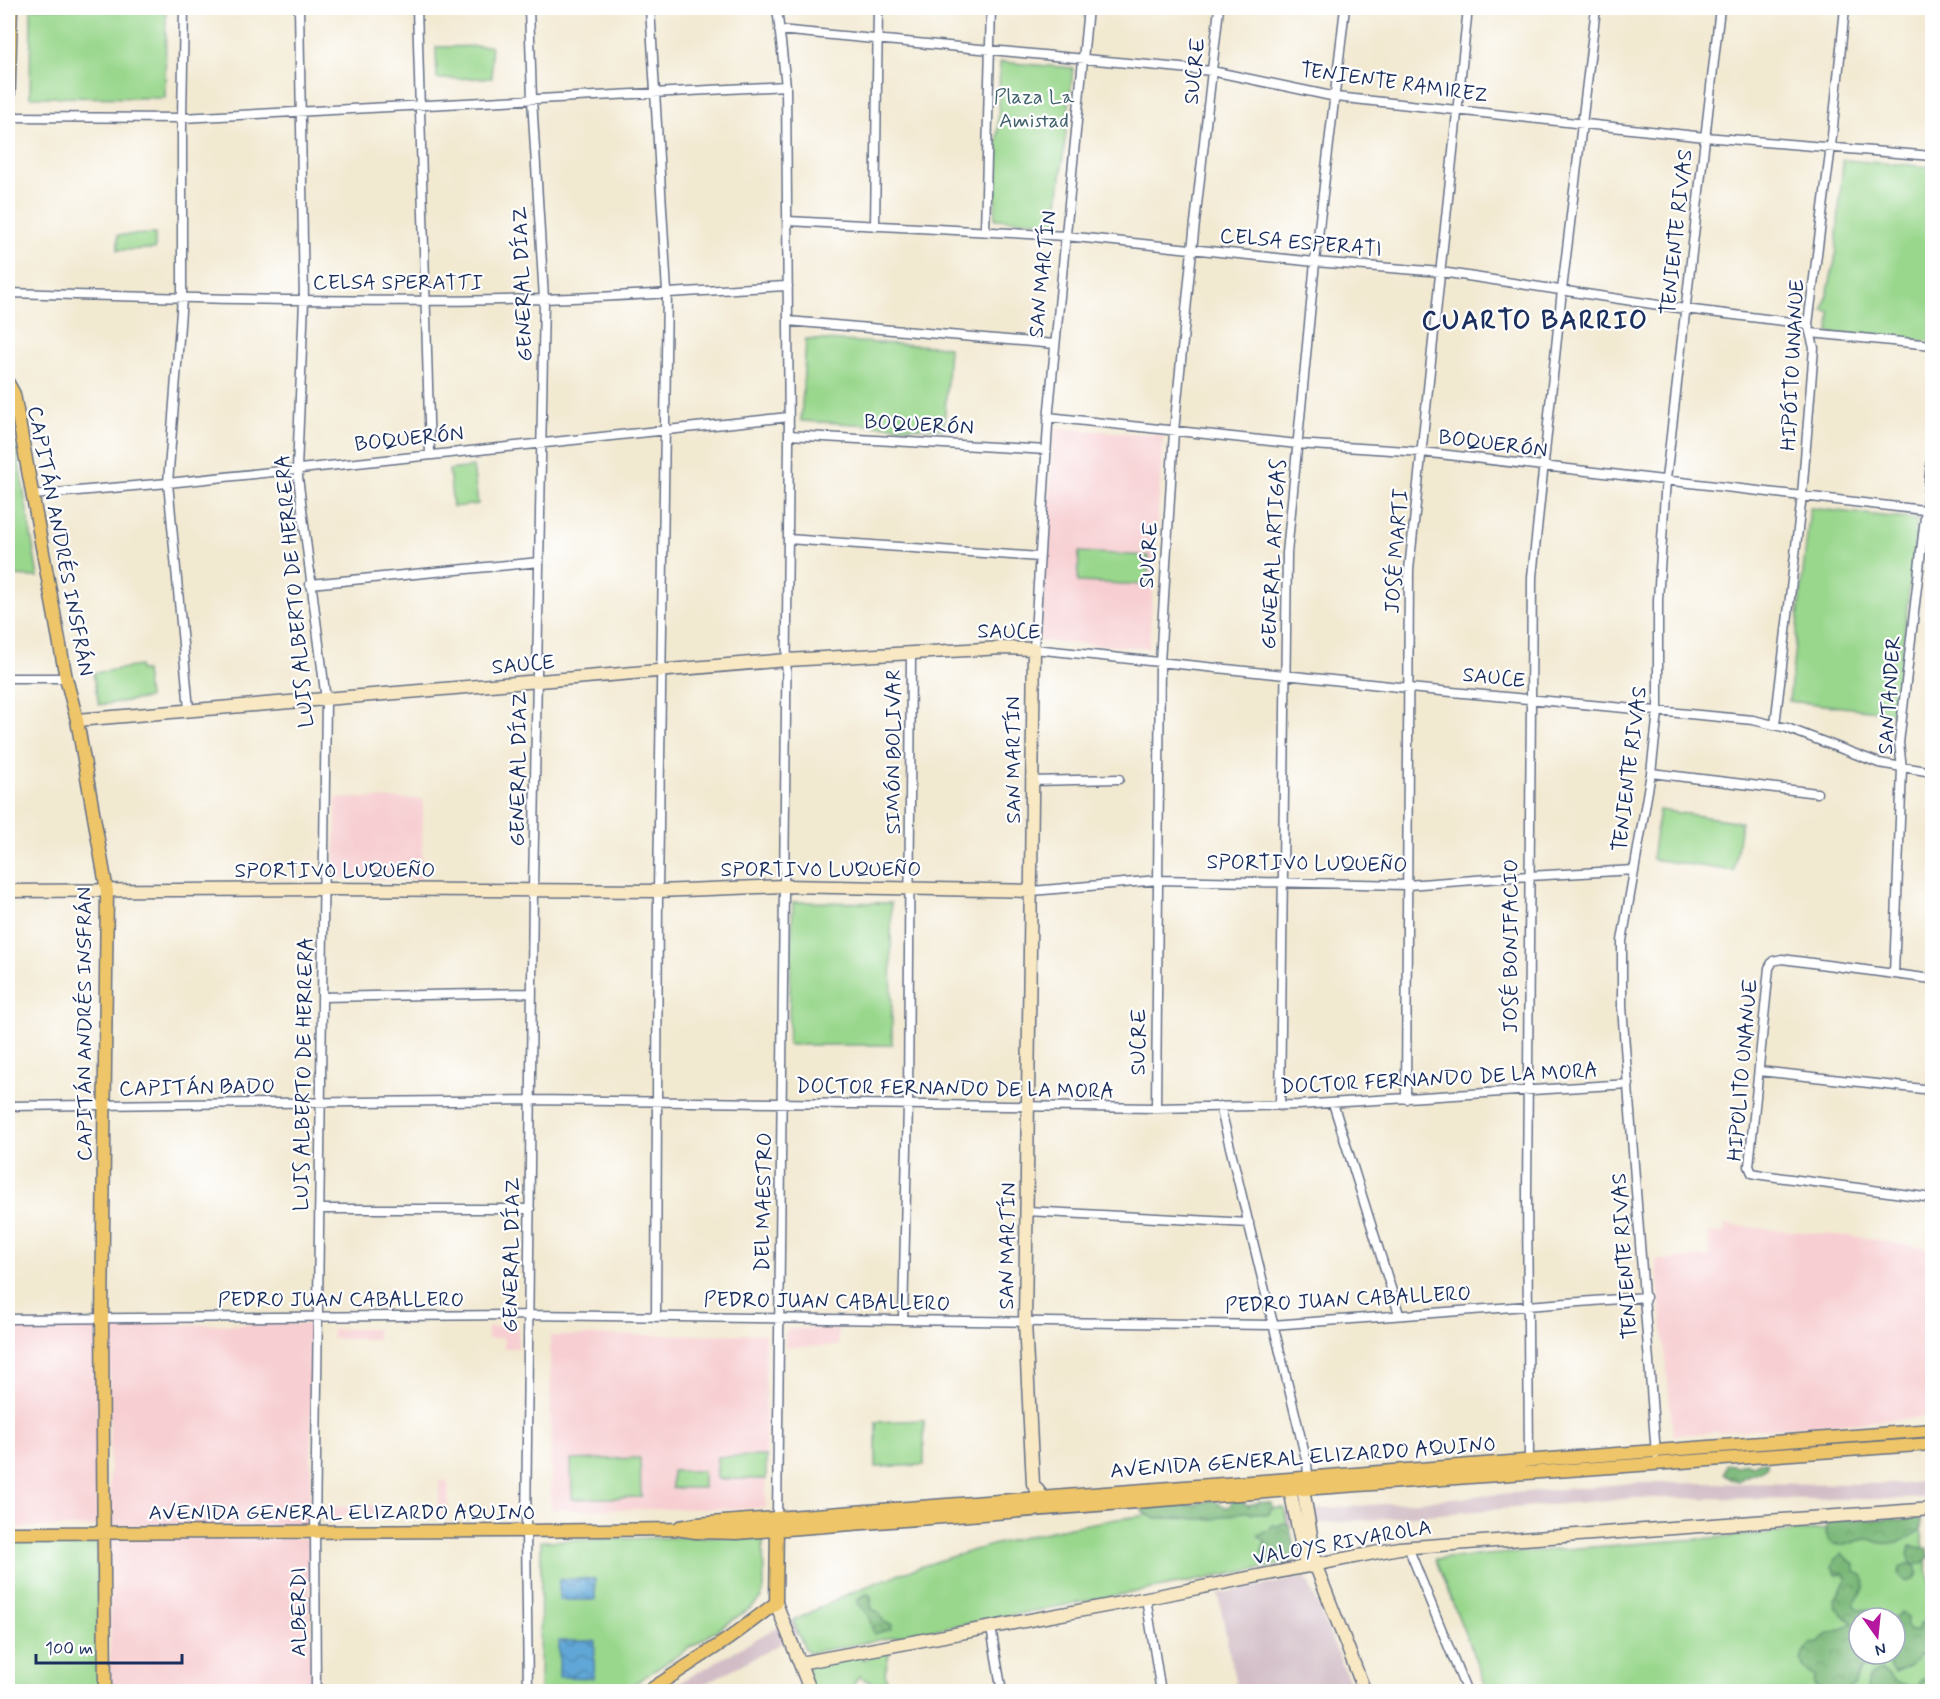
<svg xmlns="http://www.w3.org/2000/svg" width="1940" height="1699" font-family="Mynerve,sans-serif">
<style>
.built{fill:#f7cfd2}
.industrial{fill:#d2bdc6}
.green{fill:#99d78c;stroke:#5a8375;stroke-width:1.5;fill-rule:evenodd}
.forest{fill:url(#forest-crowns);stroke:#4a746b;stroke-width:1.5}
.water{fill:url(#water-waves);stroke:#3e6b9a;stroke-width:1.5}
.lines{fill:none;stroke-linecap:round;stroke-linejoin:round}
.street-casing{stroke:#667086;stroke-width:11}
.secondary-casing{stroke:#667086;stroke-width:15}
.primary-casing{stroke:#667086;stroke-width:15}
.street{stroke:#fff;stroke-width:8}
.secondary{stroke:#f8e8c3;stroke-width:12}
.primary{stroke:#eec569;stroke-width:12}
.labels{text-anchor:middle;stroke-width:4.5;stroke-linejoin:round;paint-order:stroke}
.street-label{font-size:21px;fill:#1b2f5e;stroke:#fff}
.park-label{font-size:21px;fill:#41616c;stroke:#fff}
.district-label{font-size:27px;font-weight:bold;letter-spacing:1.5px;fill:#1b2f5e;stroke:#fff}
</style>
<defs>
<pattern id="forest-crowns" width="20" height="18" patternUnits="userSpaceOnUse" patternTransform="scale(1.5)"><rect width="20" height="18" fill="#7ab878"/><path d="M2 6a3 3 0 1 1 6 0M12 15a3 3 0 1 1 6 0" fill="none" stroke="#639666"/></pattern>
<pattern id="water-waves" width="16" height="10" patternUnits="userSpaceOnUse" patternTransform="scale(1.5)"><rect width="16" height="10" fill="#61a7d7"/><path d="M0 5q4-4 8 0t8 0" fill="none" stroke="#4f88b2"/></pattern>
</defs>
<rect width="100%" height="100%" fill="#fff"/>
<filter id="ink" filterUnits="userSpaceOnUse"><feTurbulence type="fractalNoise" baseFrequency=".0167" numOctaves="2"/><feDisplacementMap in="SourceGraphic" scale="12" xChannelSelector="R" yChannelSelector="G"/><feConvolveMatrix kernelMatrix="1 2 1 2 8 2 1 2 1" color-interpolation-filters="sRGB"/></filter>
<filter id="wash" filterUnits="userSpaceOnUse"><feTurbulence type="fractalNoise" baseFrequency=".008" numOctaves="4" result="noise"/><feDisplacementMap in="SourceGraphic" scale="24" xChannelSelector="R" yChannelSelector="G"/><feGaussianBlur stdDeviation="1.35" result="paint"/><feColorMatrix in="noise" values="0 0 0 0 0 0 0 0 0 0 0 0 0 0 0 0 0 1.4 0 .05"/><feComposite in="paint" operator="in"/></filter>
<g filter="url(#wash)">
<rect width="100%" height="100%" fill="#f2e9d1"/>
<!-- built -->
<path class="built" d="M1054,428L1163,435L1149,648L1040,641Z
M336,798L423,799L422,879L335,878Z
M1724,1225L1859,1237L1932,1249V1417L1673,1435L1656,1260L1709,1257V1233L1725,1232Z
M310,1324L313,1329L310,1525L305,1527L114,1526L110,1524L109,1327L114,1325Z
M93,1325L97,1327L98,1525L93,1527L8,1528V1326Z
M518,1326V1348H504L503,1338L488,1339V1327Z
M838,1328V1346L785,1347V1334L788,1329Z
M332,1329H377V1339H332Z
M765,1334L766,1508L551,1510L550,1336Z
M439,1481H448L449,1516L436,1517V1505L439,1504Z
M382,1505V1515L342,1516V1521L328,1522V1507Z
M305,1538L308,1539L310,1543L311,1691H110V1541L115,1539Z"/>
<!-- industrial -->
<path class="industrial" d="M1932,1481V1497L1905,1499L1634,1498L1133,1539L803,1632L691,1691L663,1692L770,1631L798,1618L898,1580L1129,1525L1634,1483L1903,1484Z
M1306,1577L1353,1691H1237L1218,1594Z"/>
<!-- green -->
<path class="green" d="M31,8H166L165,98L30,97Z
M491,46L492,78L437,79L436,47Z
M1000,62L1073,68L1056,222L995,219Z
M1843,160L1932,167V342L1829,333L1830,312L1823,311L1835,261Z
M155,234V249L118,250V235Z
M806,339L949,347L944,429L801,421Z
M8,405L10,408L38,577L8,576Z
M473,467L478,504L453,507L449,470Z
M1810,508L1917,520L1895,713L1789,701Z
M1079,552L1149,556L1147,585L1078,582Z
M139,666L140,671H145L148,698L99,705L93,673Z
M1659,810L1741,822L1734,871L1652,859Z
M793,902L891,903L892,1045H788Z
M924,1420V1465L876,1467V1422Z
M766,1456V1479H717V1457Z
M640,1458L641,1497L572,1499L571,1460Z
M672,1471H703V1488H672Z
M1284,1508L1295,1562L809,1653L805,1649L793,1621C814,1611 834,1600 855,1591C947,1554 1049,1527 1147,1515C1192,1510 1238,1510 1284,1508Z
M1920,1522L1932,1598V1691H1488L1435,1559ZM1859,1618H1895V1654H1859Z
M763,1535L764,1588L761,1598L751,1608L623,1691L540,1692L541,1541Z
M8,1540H91L97,1543L100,1691H8Z
M890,1649L885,1673L890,1691H878L876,1686L859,1676L849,1691H812L805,1674L808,1666L861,1657L864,1660L878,1651Z"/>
<!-- forest -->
<path class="forest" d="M1759,1462H1767V1466C1759,1474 1748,1473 1739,1481L1731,1479L1724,1474L1727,1464L1738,1466L1745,1463L1752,1466Z
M1233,1499H1237L1248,1505L1260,1502L1272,1503L1273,1506L1269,1513L1265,1514L1243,1512L1214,1519L1154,1518L1143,1512L1142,1509L1144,1505H1192L1212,1500L1226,1507L1230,1506Z
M1915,1517L1922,1521L1921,1529C1911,1539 1896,1545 1882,1543C1878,1543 1873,1540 1869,1539C1857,1538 1834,1556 1827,1536C1824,1529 1826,1524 1830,1519L1870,1520L1893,1518L1900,1521Z
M1283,1523L1289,1525L1296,1555L1289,1560L1282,1555L1267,1561L1262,1552L1265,1541L1258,1535L1269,1530L1273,1525L1278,1526Z
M1911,1546L1928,1549L1929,1557L1923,1563L1916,1565L1918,1573L1914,1579L1906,1582L1899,1576L1900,1568L1907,1564L1914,1565L1910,1561L1907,1554Z
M1842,1554L1854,1564L1855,1572L1863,1575C1868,1588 1861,1593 1854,1603L1859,1609L1868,1610L1878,1618H1859V1654H1874L1872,1662L1860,1670L1854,1685L1846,1691H1826L1814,1685L1815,1677L1803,1667L1801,1659L1810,1644L1819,1643C1829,1628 1840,1634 1852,1623L1836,1607L1834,1599L1848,1579L1844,1573L1836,1574L1832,1567L1835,1559Z
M867,1594L871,1596V1608L878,1612L884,1622L892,1625L891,1629L874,1634L868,1615L857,1602L860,1597Z
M1901,1612L1908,1617L1906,1624L1910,1631H1918L1919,1624L1932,1621V1654L1925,1658L1919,1654L1909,1666L1894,1673L1889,1667L1895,1652L1894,1618Z
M1881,1671C1887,1674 1888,1676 1893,1680C1899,1685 1910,1686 1918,1686L1922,1679L1932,1677V1691H1867L1868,1680L1873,1674Z"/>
<!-- water -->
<path class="water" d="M559,1579H595V1600H559Z
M559,1641H595L594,1678L559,1677Z"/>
</g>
<g filter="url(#ink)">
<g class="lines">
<!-- street casing -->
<g class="street-casing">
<path id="street" d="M184,8L182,118V298L168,483L189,709
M299,8L304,301L297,469L326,700L315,1532L316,1692
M417,8L430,454
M650,8L667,292L658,891L656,1317
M1088,8L1049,409L1034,649L1409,688L1753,720L1787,728L1879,763L1932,772
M779,30L1212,71L1336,97L1705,137L1932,156
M8,117L182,118L786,86
M788,221L1066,236L1315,262L1441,272L1685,309L1808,324
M875,226L878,8
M985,231L991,8
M8,293C186,298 365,304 543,299C625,297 707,290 788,286
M788,321L1055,344
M1811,333L1932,345
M1048,417L1297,444L1422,452L1932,511
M789,435L1046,450
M32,495L168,483L789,417
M788,539L1039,557
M310,584L539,562
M8,678H66
M1775,725L1802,495L1814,348L1808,324L1831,146L1845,8
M1651,773L1817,793
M1032,781L1119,779
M1032,891L1158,880L1407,885L1529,876L1634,870
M1894,974L1902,768L1899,743L1932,456
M1932,979L1782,959L1773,961L1769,968L1749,1166L1752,1173L1762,1175L1932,1198
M322,997L532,993
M1759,1071L1932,1090
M1406,1099L1409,570L1468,8
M1333,1103L1399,1314
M8,1106L531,1100L1156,1108L1298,1105L1629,1084
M1220,1106L1307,1463L1308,1476
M1280,1106L1287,553L1315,262L1345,8
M1156,1108L1160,663L1174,431L1192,250L1219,8
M319,1209H530
M1027,1211L1249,1223
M8,1319L529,1315L1272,1325L1646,1297
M903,1320L908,1104L911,653
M1656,1454L1622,1007V941L1651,773L1658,712V600L1666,479L1720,8
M1529,1459L1527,1192L1532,577L1562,290L1596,8
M777,1518L789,441L786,86L777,8
M1408,1547L1467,1692
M1146,1598L1161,1692
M991,1628L1002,1692
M528,1692L526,1531L533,889L544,299L532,99L529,8"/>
</g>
<!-- secondary casing -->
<g class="secondary-casing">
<path id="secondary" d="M77,720L787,660L1003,648L1034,649L1025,1322L1033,1484L1048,1504
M8,891L325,889L658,891L784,886L1032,891
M1306,1482L1303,1489L1317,1569L1365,1692
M1297,1485L1290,1490L1306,1566L1313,1567
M776,1603L811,1692
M800,1663L1137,1600L1399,1548L1932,1509"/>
</g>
<!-- primary casing -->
<g class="primary-casing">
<path id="primary" d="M8,117L11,8
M8,383L14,394L66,678L77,720L107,891L102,1319L105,1692
M680,1527L697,1524L1932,1430
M8,1533L526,1531L676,1529L696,1532L737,1533L1303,1489L1932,1444
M647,1692L728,1639L776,1603L777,1524"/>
</g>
<!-- street -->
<use href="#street" class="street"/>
<!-- secondary -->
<use href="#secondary" class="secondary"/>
<!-- primary -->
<use href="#primary" class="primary"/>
</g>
</g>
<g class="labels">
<!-- street labels -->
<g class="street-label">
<text transform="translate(1194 71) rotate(-84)" y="7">SUCRE</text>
<text transform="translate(1394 82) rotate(8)" y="7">TENIENTE RAMIREZ</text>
<text transform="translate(1676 232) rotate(-84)" y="7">TENIENTE RIVAS</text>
<text transform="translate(1301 242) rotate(5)" y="7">CELSA ESPERATI</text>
<text transform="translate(1042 274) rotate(-84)" y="7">SAN MARTÍN</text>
<text x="398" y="289">CELSA SPERATTI</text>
<text transform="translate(522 284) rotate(-92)" y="7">GENERAL DÍAZ</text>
<text transform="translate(1792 365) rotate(-87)" y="7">HIPÓITO UNANUE</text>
<text transform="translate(919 424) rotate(3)" y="7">BOQUERÓN</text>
<text transform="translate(409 438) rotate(-6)" y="7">BOQUERÓN</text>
<text transform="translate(1493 443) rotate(7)" y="7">BOQUERÓN</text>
<text transform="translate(61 541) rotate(79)" y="7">CAPITÁN ANDRÉS INSFRÁN</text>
<text transform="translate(1396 551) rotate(-86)" y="7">JOSÉ MARTI</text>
<text transform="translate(1273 554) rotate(-87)" y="7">GENERAL ARTIGAS</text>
<text transform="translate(1148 555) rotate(-86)" y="7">SUCRE</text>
<text transform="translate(294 591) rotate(-95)" y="7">LUIS ALBERTO DE HERRERA</text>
<text transform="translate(1009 631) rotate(1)" y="7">SAUCE</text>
<text transform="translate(523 664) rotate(-5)" y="7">SAUCE</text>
<text transform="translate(1494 677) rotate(6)" y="7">SAUCE</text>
<text transform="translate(1889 695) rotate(-86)" y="7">SANTANDER</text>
<text transform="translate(893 752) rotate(-90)" y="7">SIMÓN BOLIVAR</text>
<text transform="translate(1013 760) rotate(-90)" y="7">SAN MARTÍN</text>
<text transform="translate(518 769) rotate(-89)" y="7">GENERAL DÍAZ</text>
<text transform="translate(1629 769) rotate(-83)" y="7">TENIENTE RIVAS</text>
<text transform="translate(1307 863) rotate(1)" y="7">SPORTIVO LUQUEÑO</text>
<text x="821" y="876">SPORTIVO LUQUEÑO</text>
<text x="335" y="877">SPORTIVO LUQUEÑO</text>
<text transform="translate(1510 946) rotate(-90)" y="7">JOSÉ BONIFACIO</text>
<text transform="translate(84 1024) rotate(-90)" y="7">CAPITÁN ANDRÉS INSFRÁN</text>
<text transform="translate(1138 1042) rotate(-89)" y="7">SUCRE</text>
<text transform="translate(1742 1070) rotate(-85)" y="7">HIPOLITO UNANUE</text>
<text transform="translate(303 1074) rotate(-89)" y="7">LUIS ALBERTO DE HERRERA</text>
<text transform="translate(1439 1078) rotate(-3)" y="7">DOCTOR FERNANDO DE LA MORA</text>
<text transform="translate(197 1087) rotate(-1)" y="7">CAPITÁN BADO</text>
<text transform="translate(955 1088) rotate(1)" y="7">DOCTOR FERNANDO DE LA MORA</text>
<text transform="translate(763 1202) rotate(-89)" y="7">DEL MAESTRO</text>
<text transform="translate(1007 1246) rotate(-89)" y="7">SAN MARTÍN</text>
<text transform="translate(511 1255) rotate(-89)" y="7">GENERAL DÍAZ</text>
<text transform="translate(1624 1256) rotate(-94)" y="7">TENIENTE RIVAS</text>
<text x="341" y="1306">PEDRO JUAN CABALLERO</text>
<text transform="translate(1348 1299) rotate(-3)" y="7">PEDRO JUAN CABALLERO</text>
<text transform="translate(827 1301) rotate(1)" y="7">PEDRO JUAN CABALLERO</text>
<text transform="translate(1303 1457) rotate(-4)" y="7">AVENIDA GENERAL ELIZARDO AQUINO</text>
<text x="342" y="1519">AVENIDA GENERAL ELIZARDO AQUINO</text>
<text transform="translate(1342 1542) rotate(-10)" y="7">VALOYS RIVAROLA</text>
<text transform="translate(298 1612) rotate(-90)" y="7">ALBERDI</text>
</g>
<!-- park labels -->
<g class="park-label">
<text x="1034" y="103">Plaza La<tspan x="1034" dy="24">Amistad</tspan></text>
</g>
<!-- district labels -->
<g class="district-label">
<text x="1535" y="329">CUARTO BARRIO</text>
</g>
</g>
<!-- margin -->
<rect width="1940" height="1699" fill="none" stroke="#fff" stroke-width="30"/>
<!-- north arrow -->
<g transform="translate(1877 1636) rotate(165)"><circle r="28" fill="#ffffff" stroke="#a4acbf" stroke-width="1.5"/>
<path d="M0-4.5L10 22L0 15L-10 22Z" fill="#b5179e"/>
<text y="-9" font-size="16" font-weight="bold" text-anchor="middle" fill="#1b2f5e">N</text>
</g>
<!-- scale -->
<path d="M36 1654v9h146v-9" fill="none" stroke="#1b2f5e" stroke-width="3"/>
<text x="45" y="1654" font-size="18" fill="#1b2f5e" stroke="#ffffff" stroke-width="4.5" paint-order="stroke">100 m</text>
</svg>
